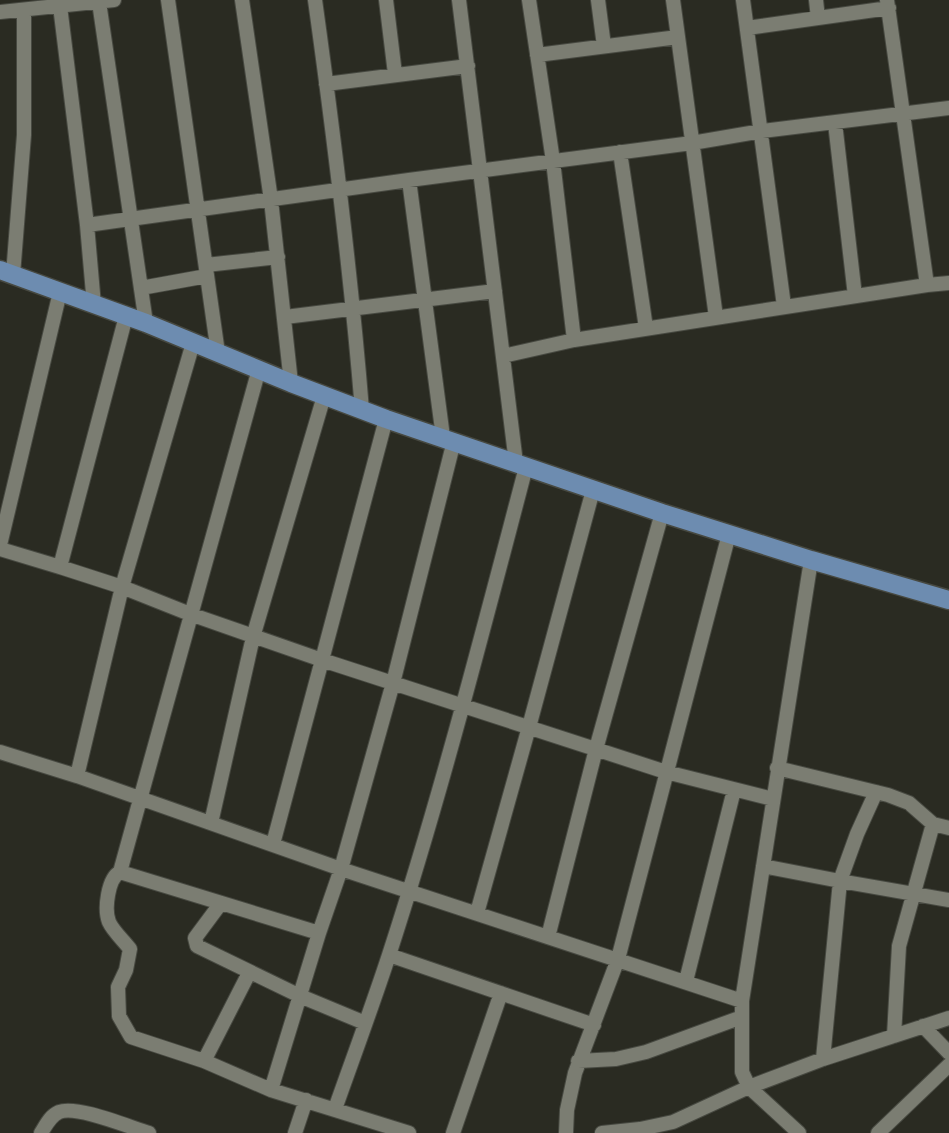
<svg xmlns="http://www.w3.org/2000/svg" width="949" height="1133" font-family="'Exo 2',sans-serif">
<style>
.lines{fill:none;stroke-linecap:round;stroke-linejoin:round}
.minor-casing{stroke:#474941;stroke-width:16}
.major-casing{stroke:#474941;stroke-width:21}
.minor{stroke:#7b7d72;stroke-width:14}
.major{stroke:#6d8cb0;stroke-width:18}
</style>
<rect width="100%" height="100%" fill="#2a2b22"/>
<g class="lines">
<!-- minor casing -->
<g class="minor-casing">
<path id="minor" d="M168,0L218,353
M242,0L271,200L291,383
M315,0C334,137 351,273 362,410
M386,0L395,74
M459,0L516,463
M529,0L553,161L574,340
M598,0L604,46
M673,0L716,317
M743,0L784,306
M816,0L818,18
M887,0L927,285L949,283
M99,2L146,323
M60,6L87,225L94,305
M0,12L114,0
M747,28L889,8
M537,55L678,37
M326,84L468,66
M835,123L855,296
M620,152L646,328
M409,180L443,437
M87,225L409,180L692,143L762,131L949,108
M206,265L278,257
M13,275L24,135V10
M141,288L207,276
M126,316L60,567L122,587L190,614L322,660L273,844
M285,317L495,291
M193,343L122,587L77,776L341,869L742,1001
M503,356L574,340L927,285
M259,369L120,872C108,878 104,909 109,922C113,931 124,941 130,949L126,970L118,987L119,1016L131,1037L204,1061L271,1090L409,1133
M386,419L322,660L666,772L773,799
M0,545L60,292
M0,549L60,567
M0,752L77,776
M777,768L888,795L909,803L933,824L949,828
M211,823L253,637L324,396
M763,866L840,881L949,900
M120,872L319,933
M221,903L195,938L197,946L300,996L365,1023
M477,913L529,727L593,490
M548,937L596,749L662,513
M389,955L594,1025
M686,981L734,790
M923,1026L949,1053
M894,1036L899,946L933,824
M823,1059L840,881L857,834L876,792
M204,1061L249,973
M578,1061L616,1059L646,1052L742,1017
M271,1090L319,933L341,869L393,683L454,441
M335,1109C353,1058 372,1007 389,955C441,795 483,630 526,467
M41,1133C46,1125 50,1116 59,1112C77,1105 129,1127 149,1133
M295,1133L306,1100
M453,1133L501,993
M566,1133L567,1110L575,1073L618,959L729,534
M602,1133L640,1129L673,1122L749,1087L823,1059L949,1018
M799,1133L749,1087L742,1072V1001L811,560
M878,1133L949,1065"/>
</g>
<!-- major casing -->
<g class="major-casing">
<path id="major" d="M0,270L146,323L291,383L386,419L662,513L811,560L949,600"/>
</g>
<!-- minor -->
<use href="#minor" class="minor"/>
<!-- major -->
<use href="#major" class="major"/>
</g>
</svg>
